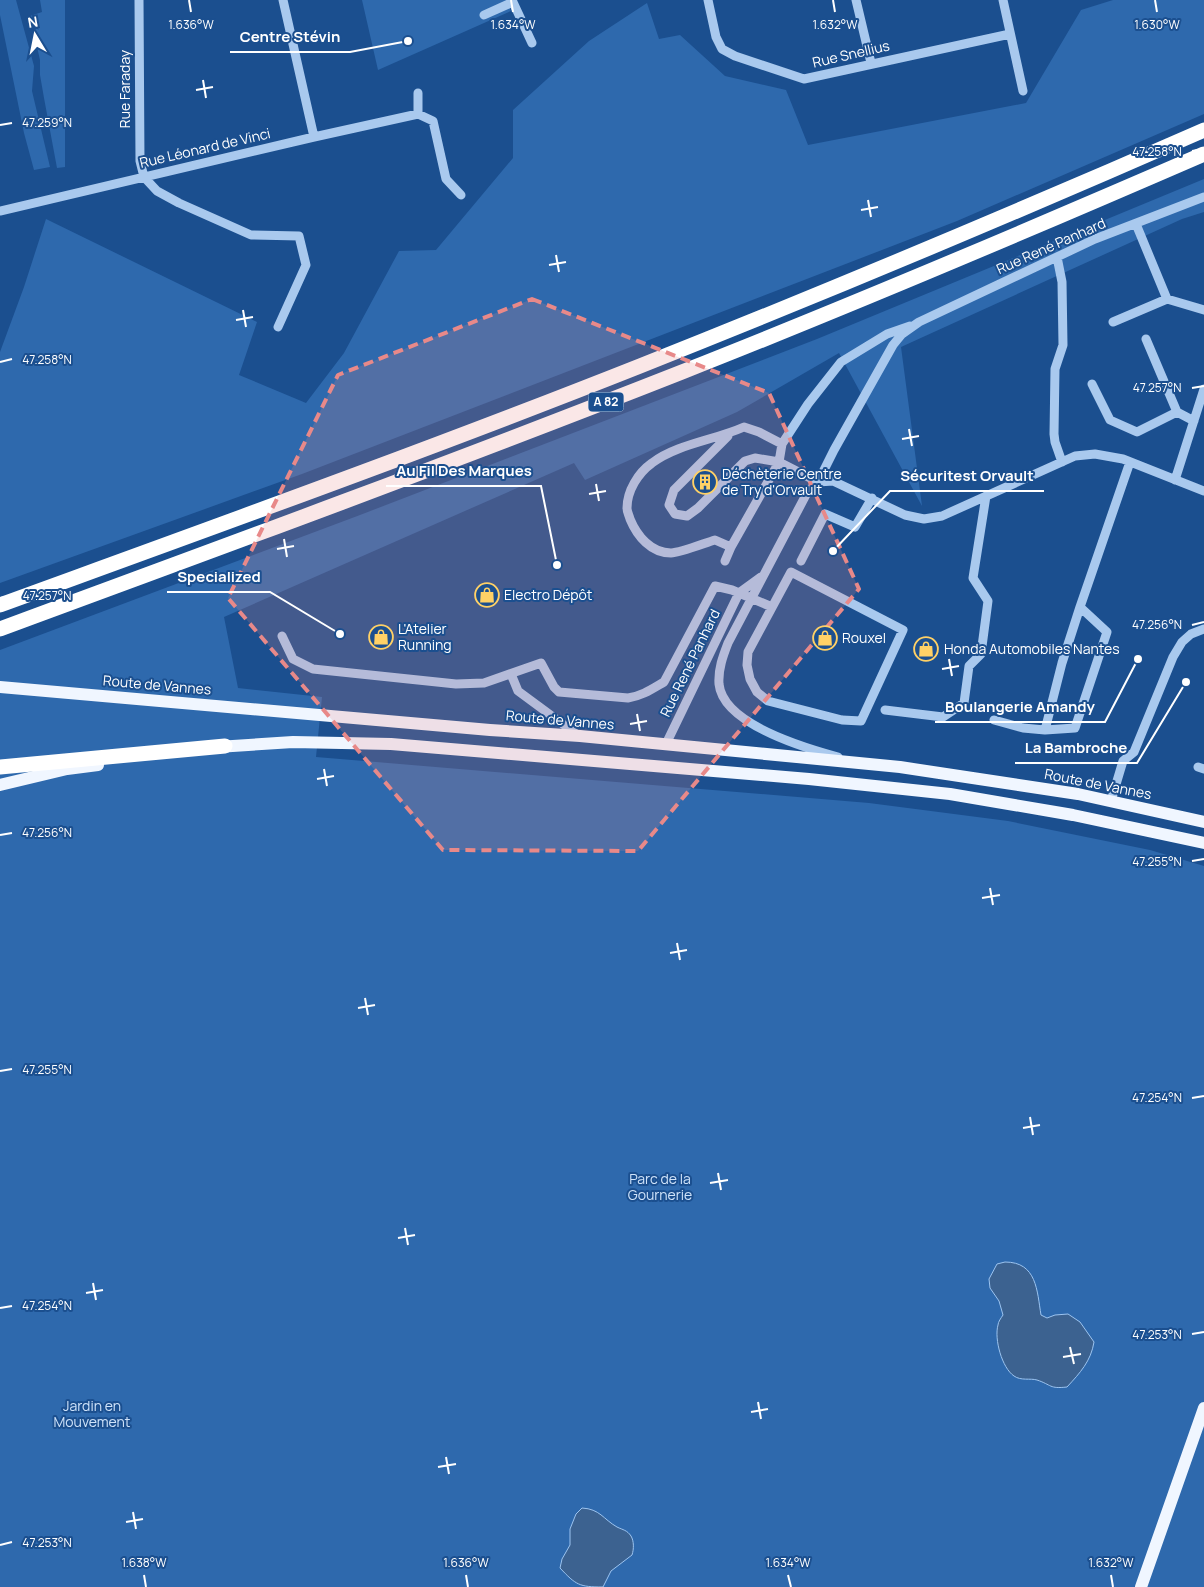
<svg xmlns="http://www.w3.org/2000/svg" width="1204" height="1587" font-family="Manrope,sans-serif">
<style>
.green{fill:#2e69ad}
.water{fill:#3c6290;stroke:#9cc4f0}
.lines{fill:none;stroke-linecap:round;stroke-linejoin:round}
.minor{stroke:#a9c9ee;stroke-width:9}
.major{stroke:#f0f6ff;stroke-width:12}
.highway{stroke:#fff;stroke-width:15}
.marked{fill:#e88989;fill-opacity:0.2;stroke:#e88989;stroke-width:4;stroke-dasharray:10 6;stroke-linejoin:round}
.ticks{fill:none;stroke:#fff;stroke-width:2}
.labels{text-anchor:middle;stroke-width:4;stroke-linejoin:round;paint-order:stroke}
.shield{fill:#1b4f8f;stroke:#bbcadd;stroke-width:1}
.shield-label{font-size:12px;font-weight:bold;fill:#fff}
.street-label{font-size:14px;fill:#fff;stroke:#1b4f8f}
.poi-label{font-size:14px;fill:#fff;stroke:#1b4f8f;text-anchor:start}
.park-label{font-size:14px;fill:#cfe3fa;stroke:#1b4f8f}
.ticks-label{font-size:12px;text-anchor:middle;fill:#fff;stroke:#1b4f8f;stroke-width:4;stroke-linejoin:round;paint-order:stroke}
.leader{fill:none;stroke:#fff;stroke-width:2}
.callout-dot{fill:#fff;stroke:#1b4f8f;stroke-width:2}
.callout-label{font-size:15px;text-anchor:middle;font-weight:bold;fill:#fff;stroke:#1b4f8f;stroke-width:4;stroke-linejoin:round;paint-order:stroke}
</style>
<rect width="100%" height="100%" fill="#1b4f8f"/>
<!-- green -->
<path class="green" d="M0,0H16L34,66L32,91L50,167L34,170L24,133L0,15Z
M40,0H65V167L57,168L44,98L40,75V60L30,16L42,12Z
M362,0H506L511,11L378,70Z
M1113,0H1204V114L957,221L302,474L0,583V352L24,287L46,219L257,322L239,375L306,403L344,353L399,251L436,250L513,158V110L589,41L647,3L659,39L680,35L725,76L786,90L808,145L1026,103L1081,10Z
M1204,179V212L1182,219L901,347L922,506L839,353L737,412L585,480L574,463L224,617L238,688L322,697L316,757L869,803L1008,821L1150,850L1204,866V1587H0V650L360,515L817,339Z"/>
<!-- water -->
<path class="water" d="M1005,1262C1037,1262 1037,1291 1041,1315L1047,1318L1055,1315L1068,1314L1080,1322L1094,1342C1091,1361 1080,1373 1067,1387C1049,1389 1052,1385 1037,1380C1030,1378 1021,1381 1014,1376C1002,1368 994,1339 998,1325C998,1322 1001,1318 1003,1315L999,1301L990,1288L989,1279L997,1264Z
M582,1508C600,1509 603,1519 617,1527C623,1530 627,1530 631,1536C634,1541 634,1549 632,1555L611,1571L603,1587C579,1587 576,1585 560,1568L562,1559L570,1545V1529L576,1514Z"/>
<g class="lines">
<!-- minor -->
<path class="minor" d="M139,0L140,161L144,177L157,191L179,203L251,235L299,236L306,265L278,327
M283,0L314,137
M512,0L532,43
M708,0L716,37L722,49L735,56L804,79L1010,34
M856,0L871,63
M1003,0L1023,91
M484,15L513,2
M418,93V114
M0,211L314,137L418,114L433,121L446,179L461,195
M1136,224L1167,299
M1057,257L1062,282L1063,345L1055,369L1054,434L1055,442L1062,462
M1113,322L1167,299L1204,310
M1146,339L1177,412
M1092,384L1110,420L1137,432L1177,412L1194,421
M728,436L674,490L669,505L675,514L687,516L698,508L745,461L755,458L779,462L782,444
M1175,480L1204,389
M731,547L715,540C705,543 680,553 671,553C651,553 637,536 630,519C629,515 627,512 627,508C627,491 638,473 652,463C677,444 715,440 744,427L759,432L782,444L808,404L841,362L887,334L910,326
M725,561L731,547L779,462L818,482L833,481L905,515L924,519L942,516L1075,456L1095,454L1123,459L1204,491
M801,561L825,514L855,527L872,498
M791,572L903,630L861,721L842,720L768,701L757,692L750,679L747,665L748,652Z
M282,636L293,659L313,669L456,684L484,683L541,663L554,687L559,692L628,698C642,696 652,689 664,682L715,586L732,590L772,607
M511,674L518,691L579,736
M885,710L943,717L964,703L969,666L981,654L988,601L973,578L986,496
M994,720L1023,728L1045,730L1075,728L1107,632L1080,607L1130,462
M1045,730L1062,663L1080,607
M666,744L739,593L761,577
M838,757C805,748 723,724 719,684C718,669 723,656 728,643L808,491L818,482L834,450L893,345L902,334L919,322L1095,239L1204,197
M1198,767L1204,769
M1111,801L1123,761L1134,752L1173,657L1182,642L1191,634L1204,629"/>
<!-- major -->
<path class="major" d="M0,687L490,730L580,736L900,767L1078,794L1204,822
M217,747L293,742L391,744L809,779L950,794L1073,815L1204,843
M0,785L67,769L98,765
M1141,1587L1204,1408"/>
<!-- highway -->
<path class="highway" d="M0,605C214,527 428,450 640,366C829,291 1017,212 1204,130
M0,629C228,545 456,461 682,372C857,303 1031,229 1204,154
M0,767L225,746"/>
</g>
<!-- marked area -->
<path class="marked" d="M532,299L769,393L859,589L638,851L443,850L228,598L338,375Z"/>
<!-- ticks -->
<path class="ticks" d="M189,0L191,12M511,0L513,12M833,0L835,12M1155,0L1157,12M203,80L206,98M196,90L213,87M0,125L12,123M1192,151L1204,149M868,200L871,217M861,210L878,207M556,255L559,272M549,265L566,262M243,310L246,327M236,320L253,317M0,362L12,359M1192,388L1204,386M909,429L912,446M902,439L919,436M596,484L599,501M589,494L606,491M284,539L287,557M277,549L294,546M0,598L12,596M1192,625L1204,622M949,659L952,676M942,669L959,666M637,714L640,731M630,724L647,721M324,769L327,786M317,779L334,776M0,835L12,833M1192,861L1204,859M990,888L993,905M982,898L1000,895M677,943L680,960M670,953L687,950M365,998L368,1015M358,1008L375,1005M0,1071L12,1069M1192,1098L1204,1096M1030,1117L1033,1135M1023,1128L1040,1125M718,1173L721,1190M710,1183L728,1180M405,1228L408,1245M398,1238L415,1235M93,1283L96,1300M86,1293L103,1290M0,1308L12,1306M1192,1334L1204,1332M1070,1347L1074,1364M1063,1357L1081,1354M758,1402L761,1419M751,1412L768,1409M446,1457L449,1474M438,1467L456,1464M133,1512L136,1529M126,1522L143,1519M0,1545L12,1542M144,1575L146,1587M466,1575L468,1587M788,1575L791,1587M1111,1575L1113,1587"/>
<!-- icons -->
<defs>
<g id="building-ring" transform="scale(1.25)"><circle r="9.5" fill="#1b4f8f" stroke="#ffd166" stroke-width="1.5"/><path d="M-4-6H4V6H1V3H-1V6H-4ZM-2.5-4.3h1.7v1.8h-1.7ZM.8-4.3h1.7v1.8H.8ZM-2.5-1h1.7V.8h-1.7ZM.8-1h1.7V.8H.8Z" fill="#ffd166"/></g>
<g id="shop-ring" transform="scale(1.25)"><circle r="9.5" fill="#1b4f8f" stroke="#ffd166" stroke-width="1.5"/><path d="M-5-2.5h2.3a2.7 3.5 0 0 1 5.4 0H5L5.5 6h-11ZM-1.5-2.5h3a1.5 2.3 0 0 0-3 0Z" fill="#ffd166"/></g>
</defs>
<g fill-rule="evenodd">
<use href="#building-ring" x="705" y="482"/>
<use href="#shop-ring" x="487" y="595"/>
<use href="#shop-ring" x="381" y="637"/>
<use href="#shop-ring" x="825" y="638"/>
<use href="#shop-ring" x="926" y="649"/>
</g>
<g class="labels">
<!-- shield labels -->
<rect class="shield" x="588.5" y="392.5" width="35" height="19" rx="4"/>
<g class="shield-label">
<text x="606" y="406">A 82</text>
</g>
<!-- street labels -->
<g class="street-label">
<text transform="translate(851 54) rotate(-13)" y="5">Rue Snellius</text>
<text transform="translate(125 89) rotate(-90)" y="5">Rue Faraday</text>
<text transform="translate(205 148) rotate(-13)" y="5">Rue Léonard de Vinci</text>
<text transform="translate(1051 246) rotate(-24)" y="5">Rue René Panhard</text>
<text transform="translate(690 663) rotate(-64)" y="5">Rue René Panhard</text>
<text transform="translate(157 685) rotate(5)" y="5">Route de Vannes</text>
<text transform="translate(560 720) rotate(5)" y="5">Route de Vannes</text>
<text transform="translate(1098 784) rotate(11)" y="5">Route de Vannes</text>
</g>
<!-- poi labels -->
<g class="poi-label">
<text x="722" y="479">Déchèterie Centre<tspan x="722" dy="16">de Try d'Orvault</tspan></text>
<text x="504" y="600">Electro Dépôt</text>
<text x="398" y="634">L'Atelier<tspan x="398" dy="16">Running</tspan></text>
<text x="842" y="643">Rouxel</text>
<text x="944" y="654">Honda Automobiles Nantes</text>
</g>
<!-- park labels -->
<g class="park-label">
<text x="660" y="1184">Parc de la<tspan x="660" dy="16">Gournerie</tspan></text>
<text x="92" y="1411">Jardin en<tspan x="92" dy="16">Mouvement</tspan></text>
</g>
</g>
<g class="ticks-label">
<text x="191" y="29">1.636°W</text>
<text x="513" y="29">1.634°W</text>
<text x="835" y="29">1.632°W</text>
<text x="1157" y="29">1.630°W</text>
<text x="47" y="127">47.259°N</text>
<text x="1157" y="156">47.258°N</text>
<text x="47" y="364">47.258°N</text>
<text x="1157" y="392">47.257°N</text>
<text x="47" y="600">47.257°N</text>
<text x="1157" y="629">47.256°N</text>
<text x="47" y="837">47.256°N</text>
<text x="1157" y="866">47.255°N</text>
<text x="47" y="1074">47.255°N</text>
<text x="1157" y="1102">47.254°N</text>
<text x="47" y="1310">47.254°N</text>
<text x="1157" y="1339">47.253°N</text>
<text x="47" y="1547">47.253°N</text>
<text x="144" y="1567">1.638°W</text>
<text x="466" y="1567">1.636°W</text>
<text x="788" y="1567">1.634°W</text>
<text x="1111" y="1567">1.632°W</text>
</g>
<!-- callouts -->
<path class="leader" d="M408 41L350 52H230M557 565L541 486H386M833 551L890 491H1044M340 634L270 592H167M1138 659L1105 722H935M1186 682L1137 763H1015"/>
<g class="callout-dot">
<circle cx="408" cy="41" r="5"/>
<circle cx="557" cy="565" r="5"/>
<circle cx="833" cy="551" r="5"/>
<circle cx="340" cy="634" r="5"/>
<circle cx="1138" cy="659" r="5"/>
<circle cx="1186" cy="682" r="5"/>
</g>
<g class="callout-label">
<text x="290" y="42">Centre Stévin</text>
<text x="464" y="476">Au Fil Des Marques</text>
<text x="967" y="481">Sécuritest Orvault</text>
<text x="219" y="582">Specialized</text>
<text x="1020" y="712">Boulangerie Amandy</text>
<text x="1076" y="753">La Bambroche</text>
</g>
<!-- north arrow -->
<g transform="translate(35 35) rotate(350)" stroke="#1b4f8f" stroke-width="4" paint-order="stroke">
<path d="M0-4L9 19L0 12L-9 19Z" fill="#ffffff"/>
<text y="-8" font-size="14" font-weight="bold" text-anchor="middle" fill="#ffffff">N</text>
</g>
</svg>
